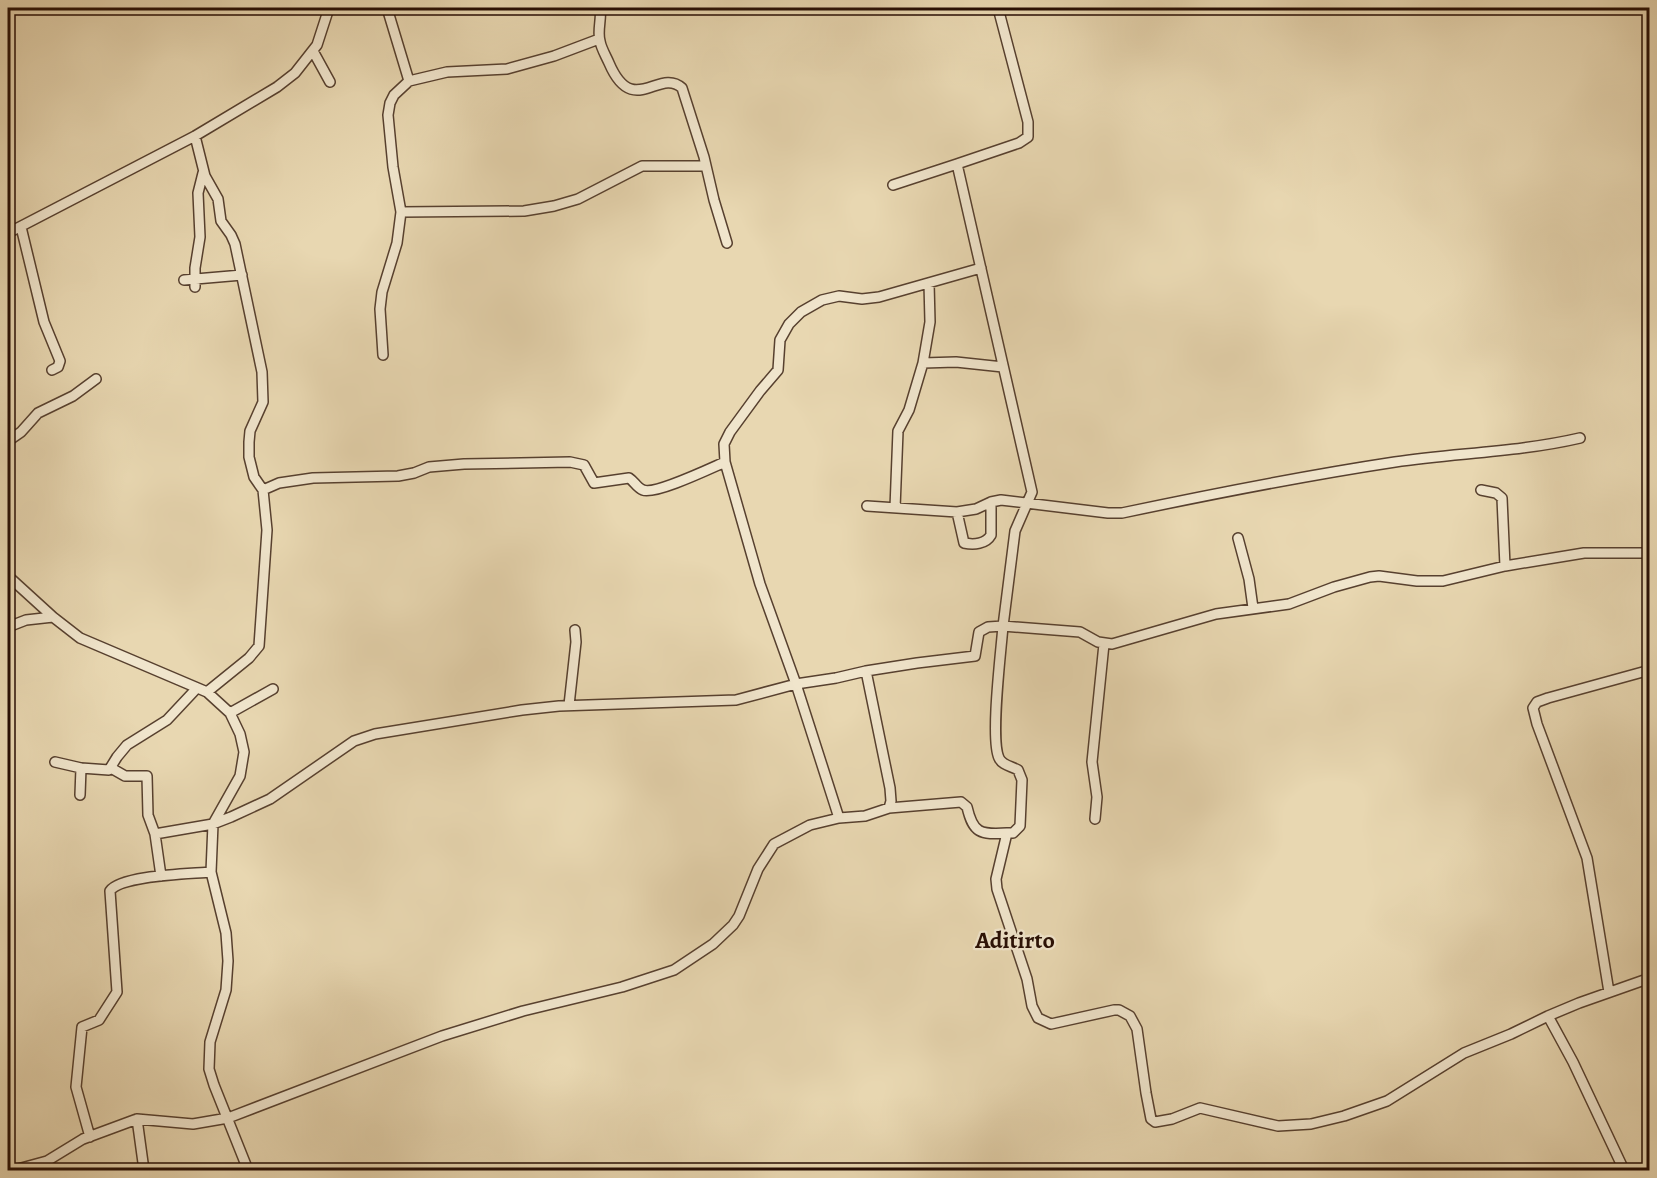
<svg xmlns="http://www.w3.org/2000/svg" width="1657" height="1178" font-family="Alegreya,serif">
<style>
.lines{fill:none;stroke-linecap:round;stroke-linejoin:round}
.minor-casing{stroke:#57402f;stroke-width:12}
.minor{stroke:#f0e5cc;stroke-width:9}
.labels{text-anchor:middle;stroke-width:4.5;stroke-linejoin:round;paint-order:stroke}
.quarter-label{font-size:24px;font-weight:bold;fill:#270e04;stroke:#f0e5cc}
</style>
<rect width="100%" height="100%" fill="#e8d7b1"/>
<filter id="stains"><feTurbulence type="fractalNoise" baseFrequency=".00333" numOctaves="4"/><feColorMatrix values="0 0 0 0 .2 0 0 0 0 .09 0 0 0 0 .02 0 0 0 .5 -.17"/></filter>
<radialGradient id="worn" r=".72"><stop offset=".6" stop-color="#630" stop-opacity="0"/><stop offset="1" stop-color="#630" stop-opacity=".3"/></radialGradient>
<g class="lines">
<!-- minor casing -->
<g class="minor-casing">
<path id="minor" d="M387,8L409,81L447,72L507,69L554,56L599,39
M516,8V9
M600,8C602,18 597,31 600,41C601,48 606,56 609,63C633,119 659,67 682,88L704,157L714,200L727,243
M998,8L1028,122V137L1019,143L957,164L1032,492L1015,531L1003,626L1080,632L1098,642L1112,644L1216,614L1289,604L1334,587L1370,577L1379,576L1417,581H1443L1505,566L1584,553H1650
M313,51L330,82
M195,136L205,176L218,199L221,221L231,235L235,244L262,372L263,402L250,431L249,442V457L254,477L263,490
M893,185L957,164
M401,212L524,211L554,206L578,199L642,166H706
M21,227L44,322L60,361L58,367L52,370
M8,233L195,136L277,87L295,73L317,45L329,8
M184,280L242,275
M195,287V268L200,237L198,193L203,173
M383,355L380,309L382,292L397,243L401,212L393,167L388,115L390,103L394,95L409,81
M923,363L930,322L929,283
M8,441L21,432L38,413L73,396L96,379
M1481,490L1496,493L1502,498L1505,566
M867,506L957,512L976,509L991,502L1001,500L1108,513H1122C1212,494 1303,476 1395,462C1456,453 1520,452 1580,438
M895,508L898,431L909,410L923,363L956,362L1003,367
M957,512L964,543C974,545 986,544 991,535V502
M1238,538L1249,579L1253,608
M8,576L53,617L80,638L207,692L230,713L240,734L244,752L240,776L213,824L211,872L226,933L228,961L226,990L210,1042L209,1069L214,1085L248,1170
M8,627L26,620L53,617
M866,671L836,678L796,684L760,584L725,462L724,444L730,432L760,391L778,370L780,340L789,324L801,312L822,300L839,296L862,299L879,297L981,268
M207,692L249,658L259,646L267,530L263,490L279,483L313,478L398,476L414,473L429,467L464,464L570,462L584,465L594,483L629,478C634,481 637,488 643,490C655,495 711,468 725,462
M569,705L576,642L575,630
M230,713L273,689
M55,762L81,768
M111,768L125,776H147L148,815L155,834L161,876
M80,795L81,768L109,770L117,757L127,745L167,720L197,688
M889,808L961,802L967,807C973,833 980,835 1007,833L996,879L997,889L1027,979L1032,1006L1038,1018L1051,1024L1114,1010H1119L1130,1016L1137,1029L1146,1093L1151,1119L1155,1122L1172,1119L1200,1108L1278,1126L1311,1124L1344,1116L1387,1101L1464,1053L1511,1034L1548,1016
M1095,819L1097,797L1092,762L1104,644
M155,834L213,824L231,817L270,799L354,741L375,734L522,710L559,706L736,700L796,684L839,818
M1609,992L1587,858L1537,724L1533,708L1537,702L1548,698L1650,670
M137,1119L144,1170
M90,1137L76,1087L82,1027L99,1020L117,992L110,891C121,875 191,874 211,872
M14,1170L47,1161L83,1139L137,1119L193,1124L228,1118L442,1036L523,1011L622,987L674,970L713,944L733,925L739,916L758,869L774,844L810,825L839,818L865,816L889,808L891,801L890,788L866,671L917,663L975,656L979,632L988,627L1003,626C1001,652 990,739 999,758C1002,765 1011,766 1018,770L1022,780L1020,826L1013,833H1007
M1624,1170L1573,1062L1548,1016L1579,1003L1650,978"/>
</g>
<!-- minor -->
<use href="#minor" class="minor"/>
</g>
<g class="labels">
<!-- quarter labels -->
<g class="quarter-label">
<text x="1015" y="948">Aditirto</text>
</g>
</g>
<!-- margin -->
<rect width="1657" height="1178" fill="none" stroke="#e8d7b1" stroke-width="30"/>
<rect x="9" y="9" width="1639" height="1160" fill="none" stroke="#270e04" stroke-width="3"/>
<rect x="15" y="15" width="1627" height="1148" fill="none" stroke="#270e04" stroke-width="1.5"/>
<rect width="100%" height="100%" filter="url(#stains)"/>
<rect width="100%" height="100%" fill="url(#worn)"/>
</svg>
